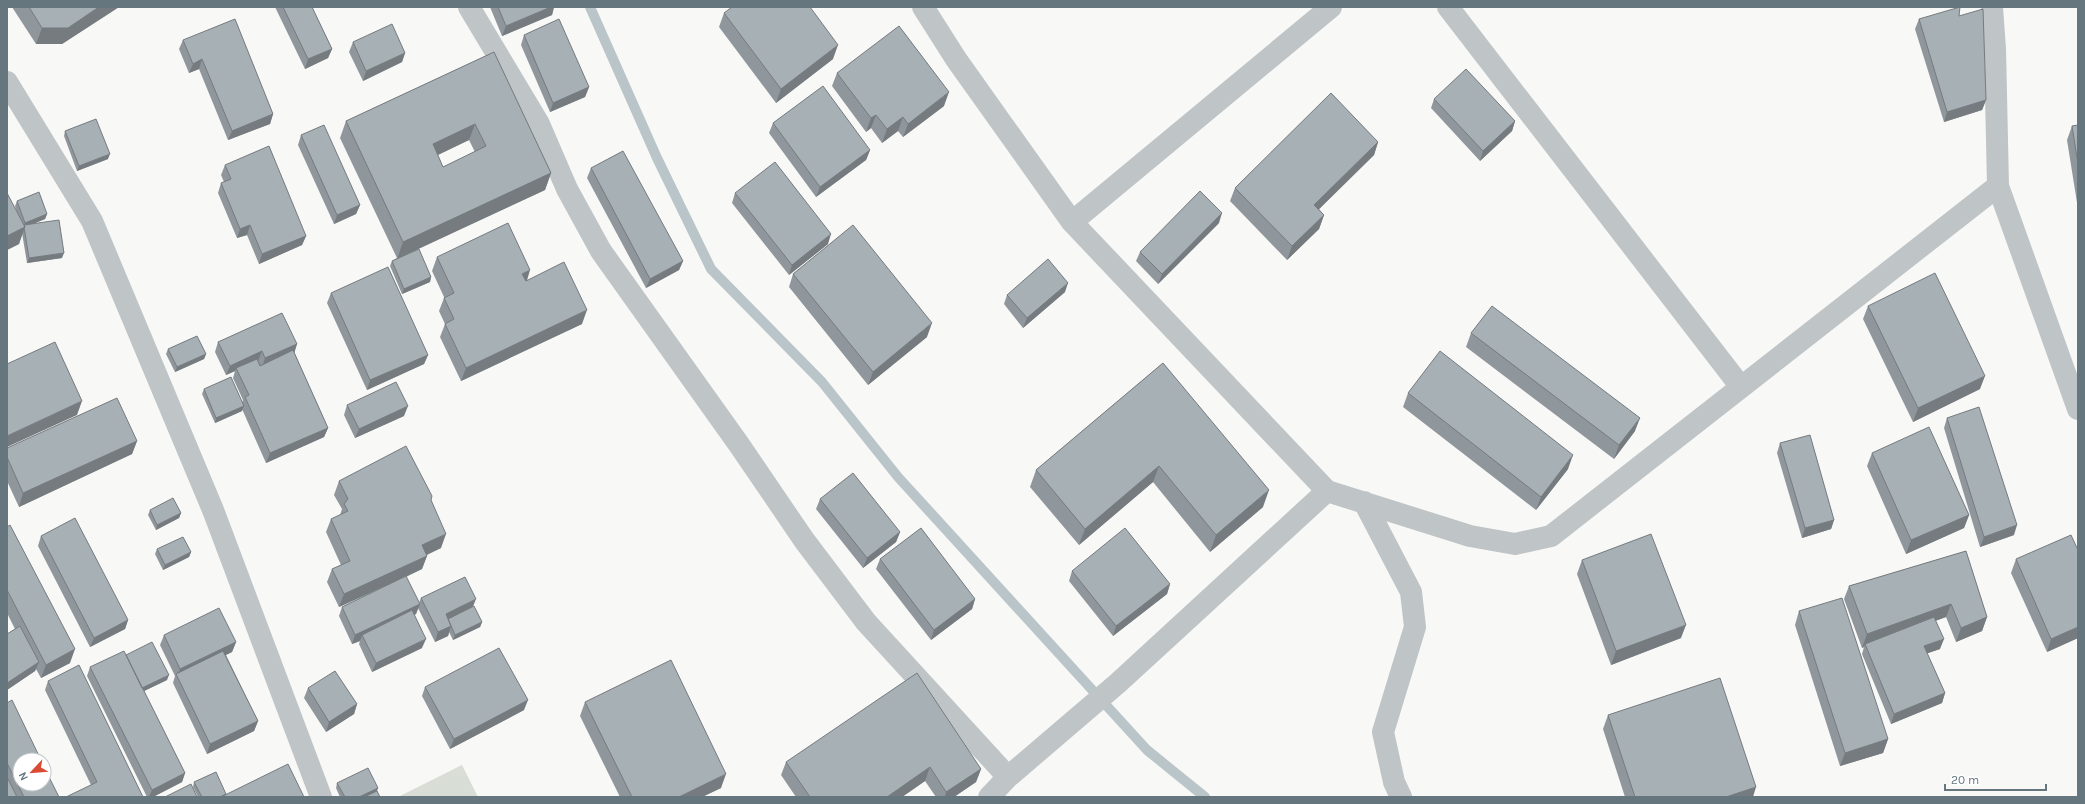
<svg xmlns="http://www.w3.org/2000/svg" width="2085" height="804" font-family="Karla,sans-serif">
<style>
.green{fill:#d8ddd5}
.lines{fill:none;stroke-linecap:round;stroke-linejoin:round}
.stream{stroke:#b9c5c9;stroke-width:10}
.street{stroke:#bfc4c7;stroke-width:22}
.wall{fill:#90979c;fill-rule:evenodd}
.shaded-wall{fill:#757b7f}
.building{fill:#a7b0b5;stroke:#757b7f;fill-rule:evenodd}
</style>
<rect width="100%" height="100%" fill="#f8f8f6"/>
<!-- green -->
<path class="green" d="M462,765L478,797H398Z"/>
<g class="lines">
<!-- stream -->
<path class="stream" d="M590,7L657,158L711,269L822,382L898,477L1147,750L1205,797"/>
<!-- street -->
<path class="street" d="M469,7L539,124L567,189L601,251L740,446L804,540L866,622L1008,777
M923,7L956,59L1072,222L1327,491L1470,536L1515,544L1551,536L1998,186
M1448,7L1741,387
M1992,7L1995,49L1998,186L2078,409
M7,82L92,221L213,510L321,797
M1072,222L1331,7
M1364,502L1411,592L1415,627L1383,732L1394,782L1401,797
M989,797L1008,777L1118,683L1327,491"/>
</g>
<!-- wall -->
<path class="wall" d="M12,7H119L62,44H36Z
M275,7H312L332,49L328,58L305,69Z
M490,7H554L552,15L502,36Z
M724,13L833,59L776,103L719,27Z
M1959,16L1986,100L1982,110L1944,122L1915,29L1919,19Z
M524,35L589,87L585,97L550,112L521,45Z
M183,40L273,114L270,124L228,140L199,69L189,73L179,49Z
M353,42L405,53L402,62L363,81L349,52Z
M494,52L551,173L545,190L402,256L431,277L430,282L402,294L390,266L392,261L397,258L340,138L346,121ZM469,140L475,152L443,167L438,155Z
M837,73L944,106L903,137L898,131L882,143L871,128L866,132L832,86Z
M1434,99L1515,121L1512,131L1480,161L1431,108Z
M773,123L870,150L866,160L816,197L769,133Z
M2078,125V209L2067,140L2072,126Z
M65,131L108,159L77,171L64,136Z
M301,135L360,205L356,214L334,224L298,145Z
M1378,142L1374,155L1319,209L1324,215L1319,229L1287,260L1230,201L1235,188Z
M225,165L306,236L302,245L259,264L247,235L237,238L218,193L221,183L224,182L221,175Z
M591,168L683,261L679,270L646,288L587,178Z
M7,193L17,213L15,206L17,201L47,214L45,219L33,224L62,258L27,263L22,233L19,244L7,250Z
M735,193L828,244L789,275L732,203Z
M1219,223L1158,284L1136,261L1140,252Z
M437,257L527,280L582,324L461,381L440,337L445,324L439,311L444,298V297L432,271Z
M793,274L927,337L868,385L789,287Z
M1065,292L1023,328L1004,304L1007,295Z
M331,293L428,355L424,364L367,390L327,303Z
M1868,306L1980,389L1913,422L1863,319Z
M1471,333L1635,431L1614,459L1466,347Z
M218,342L297,344L294,352L328,428L324,437L266,463L242,409V411L215,423L202,394L204,389L242,403L243,400L233,378L235,371L226,375L215,352Z
M168,349L206,354L204,359L175,372L166,354Z
M1163,363L1263,507L1210,552L1153,482L1079,545L1030,487L1036,470Z
M1408,393L1568,469L1536,510L1403,407Z
M347,405L404,416L355,438L344,415Z
M1947,418L2014,535L1980,547L1944,428Z
M137,441L132,454L19,507L7,481V448Z
M1780,443L1834,520L1831,529L1802,538L1777,453Z
M1872,453L1969,515L1964,528L1906,554L1867,466Z
M339,481L431,500L441,548L427,555L422,569L406,577L419,603L421,598L473,607L482,622L480,627L453,640L449,632L448,636L435,642L418,608L416,614L414,615L422,648L372,672L359,644L360,641L352,644L339,616L342,607L390,584L339,607L327,582L332,569L341,565L326,532L331,519L340,515L342,509L334,495Z
M820,499L900,532L896,542L863,568L816,509Z
M150,510L181,513L179,518L156,530L148,515Z
M7,527L70,663L41,678L36,669L35,671L7,690V634L15,629L7,613Z
M41,536L128,620L125,629L90,647L38,546Z
M157,549L191,552L189,557L163,570L155,554Z
M1966,551L1987,617L1982,631L1956,642L1946,617L1935,621L1940,649L1927,653L1945,693L1942,703L1891,724L1862,654L1864,647L1862,648L1844,599L1849,586Z
M880,559L975,599L972,609L931,640L876,569Z
M2016,559L2078,638L2047,652L2011,573Z
M1582,560L1681,638L1611,665L1577,574Z
M1072,571L1170,584L1167,594L1113,636L1069,581Z
M1799,611L1888,739L1883,753L1840,766L1795,625Z
M164,635L236,642L232,652L226,655L258,721L254,731L207,754L173,683L175,676L160,645Z
M126,655L167,680L144,691L185,773L182,782L153,797H147L87,676L90,667Z
M48,681L143,797L91,785L45,690Z
M425,687L524,710L450,749L422,696Z
M308,688L357,704L354,714L326,732L304,698Z
M585,702L721,788L702,797H620L580,716Z
M7,703L59,797H7Z
M1608,715L1753,797H1625L1603,729Z
M786,762L981,769L976,782L954,797H936L925,781L902,797H796L781,775Z
M194,782L226,794L304,797H198L193,787Z
M337,783L378,788L377,791L380,797H340L336,788Z"/>
<!-- shaded-wall -->
<path class="shaded-wall" d="M99,7H119L62,44H36L42,28Z
M551,7H554L552,15L502,36L506,26Z
M838,45L833,59L776,103L781,89Z
M332,49L328,58L305,69L308,59Z
M405,53L402,62L363,81L366,71Z
M202,59L199,69L189,73L193,64Z
M589,87L585,97L550,112L553,103Z
M949,92L944,106L903,137L908,124Z
M1986,100L1982,110L1944,122L1947,112Z
M273,114L270,124L228,140L232,131Z
M876,115L871,128L866,132L871,118Z
M903,117L898,131L882,143L887,129Z
M1515,121L1512,131L1480,161L1483,151Z
M475,124L469,140L427,160L433,144Z
M1378,142L1374,155L1310,218L1314,205Z
M870,150L866,160L816,197L820,187Z
M110,154L108,159L77,171L79,166Z
M551,173L545,190L397,259L403,242Z
M360,205L356,214L334,224L337,215Z
M1222,213L1219,223L1158,284L1162,274Z
M47,214L45,219L25,227L19,244L7,250V236L24,226L25,223Z
M1324,215L1319,229L1287,260L1292,246Z
M250,225L247,235L237,238L240,229Z
M831,234L828,244L789,275L792,265Z
M306,236L302,245L259,264L262,254Z
M64,253L62,258L27,263L29,258Z
M683,261L679,270L646,288L650,279Z
M530,270L526,284L522,274Z
M431,277L430,282L402,294L404,289Z
M1068,283L1065,292L1023,328L1027,318Z
M587,310L582,324L461,381L466,368Z
M932,323L927,337L868,385L873,372Z
M297,344L294,354L262,368L265,358Z
M262,351L258,361L238,370L236,368L235,371L226,375L230,366Z
M206,354L204,359L175,372L177,367Z
M428,355L424,364L367,390L370,380Z
M1985,376L1980,389L1913,422L1918,408Z
M82,401L77,415L7,447V436Z
M244,406L242,411L215,423L216,418Z
M408,406L404,416L355,438L359,429Z
M1640,418L1635,431L1614,459L1619,445Z
M328,428L324,437L266,463L270,453Z
M137,441L132,454L19,507L23,493Z
M1573,455L1568,469L1536,510L1541,497Z
M1159,466L1153,482L1079,545L1085,529Z
M1269,490L1263,507L1210,552L1216,535Z
M181,513L179,518L156,530L157,525Z
M1969,515L1964,528L1906,554L1911,540Z
M1834,520L1831,529L1802,538L1805,528Z
M2017,525L2014,535L1980,547L1984,537Z
M900,532L896,542L863,568L867,558Z
M446,534L441,548L417,559L422,545Z
M191,552L189,557L163,570L165,565Z
M427,556L422,569L339,607L344,594Z
M1170,584L1167,594L1113,636L1116,626Z
M476,599L472,609L448,621L446,614Z
M975,599L972,609L931,640L934,630Z
M420,604L416,614L364,639L362,635L360,641L352,644L355,635Z
M1951,604L1946,617L1866,646L1865,644L1864,647L1862,648L1867,634Z
M1987,617L1982,631L1956,642L1961,628Z
M128,620L125,629L90,647L94,638Z
M482,622L480,627L453,640L455,635Z
M1686,625L1681,638L1611,665L1616,651Z
M451,626L448,636L435,642L438,632Z
M2078,627V638L2047,652L2051,639Z
M426,639L422,648L372,672L376,663Z
M1944,639L1940,649L1920,656L1924,646Z
M236,642L232,652L178,678L177,676L180,669Z
M75,649L70,663L41,678L46,665Z
M39,662L35,671L7,690V683Z
M169,675L167,680L140,693L142,688Z
M1945,693L1942,703L1891,724L1894,714Z
M528,700L524,710L450,749L454,739Z
M357,704L354,714L326,732L329,722Z
M258,721L254,731L207,754L210,744Z
M1888,739L1883,753L1840,766L1845,753Z
M930,767L925,781L902,797H887Z
M981,769L976,782L954,797H945L946,792Z
M185,773L182,782L153,797H149L152,790Z
M726,774L721,788L702,797H679Z
M1756,787L1753,797H1726Z
M378,788L376,793L367,797H359Z"/>
<!-- building -->
<path class="building" d="M29,7H99L68,28H42Z
M283,7H312L332,49L308,59Z
M498,7H551L506,26Z
M732,7H810L838,45L781,89L724,13Z
M1960,7L1959,16L1983,9L1986,100L1947,112L1919,19Z
M235,19L273,114L232,131L202,59L193,64L183,40Z
M559,19L589,87L553,103L524,35Z
M392,24L405,53L366,71L353,42Z
M899,26L949,92L908,124L903,117L887,129L876,115L871,118L837,73Z
M494,52L551,173L403,242L346,121ZM475,124L486,146L443,167L433,144Z
M1466,69L1515,121L1483,151L1434,99Z
M823,86L870,150L820,187L773,123Z
M1331,93L1378,142L1314,205L1324,215L1292,246L1235,188Z
M96,119L110,154L79,166L65,131Z
M324,125L360,205L337,215L301,135Z
M2078,125V164L2072,126Z
M269,146L306,236L262,254L250,225L240,229L221,183L231,179L225,165Z
M623,151L683,261L650,279L591,168Z
M775,162L831,234L792,265L735,193Z
M1200,191L1222,213L1162,274L1140,252Z
M39,192L47,214L25,223L17,201Z
M7,193L25,227L7,236Z
M59,220L64,253L29,258L24,227H25L24,225Z
M508,223L530,270L522,274L526,281L564,262L587,310L466,368L445,324L454,319L444,298L454,293L437,257Z
M853,225L932,323L873,372L793,274Z
M419,249L431,277L404,289L392,261Z
M1048,259L1068,283L1027,318L1007,295Z
M388,267L428,355L370,380L331,293Z
M1935,273L1985,376L1918,408L1868,306Z
M1492,306L1640,418L1619,445L1471,333Z
M282,313L297,344L265,358L262,351L230,366L218,342Z
M197,336L206,354L177,367L168,349Z
M55,342L82,401L7,436V364Z
M293,350L328,428L270,453L245,397L249,395L236,368L257,359L260,366Z
M1440,351L1573,455L1541,497L1408,393Z
M1163,363L1269,490L1216,535L1159,466L1085,529L1036,470Z
M231,377L244,406L216,418L204,389Z
M396,382L408,406L359,429L347,405Z
M117,398L137,441L23,493L7,457V448Z
M1979,407L2017,525L1984,537L1947,418Z
M1929,427L1969,515L1911,540L1872,453Z
M1810,435L1834,520L1805,528L1780,443Z
M406,446L432,496L431,500L446,534L422,545L427,556L344,594L332,569L350,561L331,519L348,511L344,504L348,499L339,481Z
M853,473L900,532L867,558L820,499Z
M173,498L181,513L157,525L150,510Z
M75,518L128,620L94,638L41,536Z
M10,525L75,649L46,665L7,590V527Z
M921,528L975,599L934,630L880,559Z
M1125,528L1170,584L1116,626L1072,571Z
M1651,534L1686,625L1616,651L1582,560Z
M2071,535L2078,550V627L2051,639L2016,559Z
M183,537L191,552L165,565L157,549Z
M1966,551L1987,617L1961,628L1951,604L1867,634L1849,586Z
M406,576L420,604L355,635L342,607Z
M465,577L476,599L446,614L451,626L438,632L421,598Z
M1842,598L1888,739L1845,753L1799,611Z
M474,606L482,622L455,635L448,619Z
M219,608L236,642L180,669L164,635Z
M412,610L426,639L376,663L362,635Z
M1934,617L1944,639L1924,646L1945,693L1894,714L1865,644Z
M20,626L39,662L7,683V634Z
M152,642L169,675L142,688L126,655Z
M499,648L528,700L454,739L425,687Z
M124,651L185,773L152,790L90,667Z
M223,651L258,721L210,744L176,674Z
M671,660L726,774L679,797H632L585,702Z
M79,665L143,797H66L97,782L48,681Z
M335,671L357,704L329,722L308,688Z
M917,673L981,769L946,792L930,767L887,797H810L786,762Z
M1720,678L1756,787L1726,797H1635L1608,715Z
M12,700L41,760H20V784H44V767L59,797H24L7,763V703Z
M288,764L304,797H221Z
M368,768L378,788L359,797H345L337,783Z
M216,772L226,794L220,797H202L194,782Z
M7,777L17,797H7Z
M191,784L197,797H165Z
M377,791L380,797H364Z"/>
<!-- border -->
<rect width="2085" height="804" fill="none" stroke="#65767f" stroke-width="16"/>
<!-- north arrow -->
<g transform="translate(32 772) rotate(244)"><circle r="19" fill="#ffffff" stroke="#c1c8cc"/>
<path d="M0-3L7 15L0 10L-7 15Z" fill="#da4b34"/>
<text y="-6" font-size="11" font-weight="bold" text-anchor="middle" fill="#65767f">N</text>
</g>
<!-- scale -->
<path d="M1945 784v6h101v-6" fill="none" stroke="#65767f" stroke-width="2"/>
<text x="1951" y="784" font-size="12" fill="#65767f" stroke="#ffffff" stroke-width="3" paint-order="stroke">20 m</text>
</svg>
